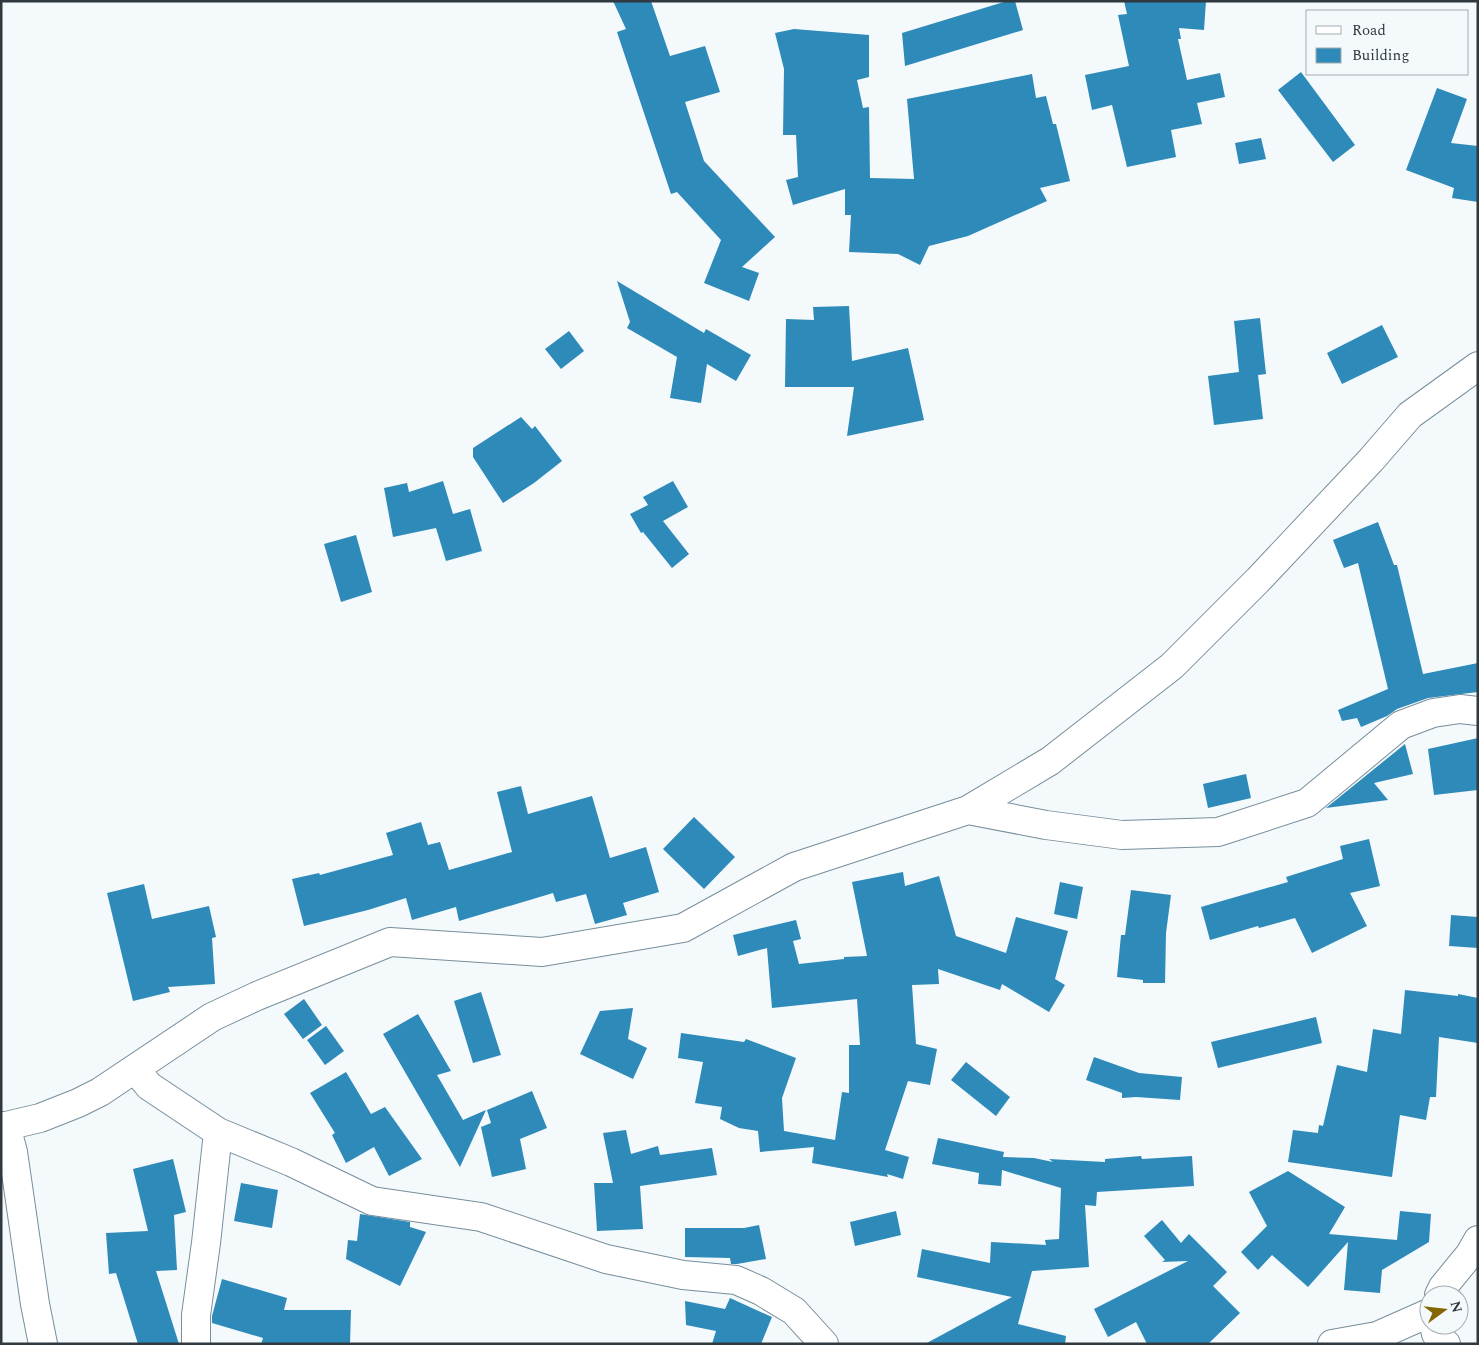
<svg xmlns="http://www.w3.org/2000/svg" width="1479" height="1345" font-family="Spectral,serif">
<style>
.building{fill:#2d8ab9}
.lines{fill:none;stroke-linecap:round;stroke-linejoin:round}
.minor-casing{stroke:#778e9c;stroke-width:30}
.minor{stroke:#fff;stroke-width:28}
</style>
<rect width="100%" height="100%" fill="#f4f9fc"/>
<!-- building -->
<path class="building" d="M613,1H651L670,56L705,46L720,92L685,102L704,161L775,237L742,267L759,273L749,301L704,283L721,240L677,192L671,194L617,32L626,29Z
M1007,1H1015L1023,30L905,66L902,33Z
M1124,1H1206L1204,30L1179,28L1181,39H1178L1187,80L1220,73L1225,97L1197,103L1202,124L1171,130L1176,157L1127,167L1112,105L1092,110L1085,75L1129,66L1118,15L1127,14Z
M794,29L869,35V77L857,80L863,108L869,107L870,178L914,179L907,99L1032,74L1036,98L1046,96L1053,124H1056L1070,181L1040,188L1047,201L968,236L929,246L920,265L898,254L849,252L851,215H845V189L793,205L786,180L798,177L796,135H783L784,69L775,33Z
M1301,72L1355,145L1333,162L1278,90Z
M1437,88L1467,99L1451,143L1478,146V202L1452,198L1454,188L1406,170Z
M1261,138L1266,159L1239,164L1235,143Z
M617,281L704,333L706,329L751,355L736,381L707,364L701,403L670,398L677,357L627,328L630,322Z
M849,306L852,361L908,348L924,420L847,436L854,387H785L786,319L814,320L813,307Z
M1260,318L1266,374L1258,375L1263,419L1214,425L1208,376L1239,372L1234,321Z
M1382,325L1398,357L1342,384L1327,353Z
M569,331L584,351L561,369L545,349Z
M521,417L532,429L535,426L562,461L534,483L503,503L473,457V448Z
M443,481L453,514L470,509L482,551L446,561L436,528L393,537L384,488L407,483L409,492Z
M673,481L688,507L663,521L689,554L672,568L643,532L641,533L630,514L648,505L643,497Z
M1378,522L1394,565H1397L1423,674L1478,663V692L1428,698L1397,709L1387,716L1361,727L1357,718L1342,721L1338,710L1388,689L1358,563L1344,568L1333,540Z
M356,535L372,592L341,602L324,544Z
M1478,738V790L1434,795L1428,749Z
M1405,744L1413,774L1374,783L1388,800L1326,808Z
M1246,774L1251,798L1208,808L1203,784Z
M521,786L528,814L592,796L610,858L646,847L659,892L623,903L627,915L595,924L586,894L556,902L553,893L459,921L456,907L412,920L406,898L368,910L304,926L292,879L319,873L320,875L393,855L386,833L421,822L428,845L440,842L449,870L512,852L497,792Z
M694,817L735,857L704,889L663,849Z
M1369,839L1380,886L1350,893L1367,926L1312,953L1295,918L1259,928L1258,926L1210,940L1201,907L1288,882L1286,877L1343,859L1340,846Z
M903,872L905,886L939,876L956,936L1006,953L1016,917L1068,931L1055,979L1065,985L1049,1012L1002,984L1000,990L938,969L939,984L912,985L916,1044L937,1049L930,1085L908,1081L885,1150L909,1157L903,1179L887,1174L888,1177L812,1163L814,1147L760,1152L758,1131L739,1128L720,1119L722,1107L695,1103L703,1062L678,1058L681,1033L744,1042L746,1039L796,1058L782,1098L784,1131L835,1140L842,1092L849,1093V1045H860L857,999L772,1008L767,948L738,956L733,935L796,920L801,939L793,941L799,964L844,959V957L867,956L852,882Z
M1060,882L1083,887L1077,919L1054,914Z
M144,884L152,919L209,906L216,937L212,938L215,984L168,987L170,992L133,1001L107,893Z
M1131,890L1171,895L1166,933L1165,983H1143V980L1117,977L1121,935H1125Z
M1451,915L1478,917V948L1449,946Z
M1405,990L1458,996V994L1478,998V1043L1439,1037L1436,1097H1430L1426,1120L1400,1115L1392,1177L1288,1162L1293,1130L1318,1133L1319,1125L1323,1126L1337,1065L1367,1072L1373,1029L1401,1034Z
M481,992L501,1055L473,1063L454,1001Z
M304,999L322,1025L303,1039L284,1014Z
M633,1008L628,1039L647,1048L633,1079L580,1054L600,1011Z
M418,1014L451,1071L437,1075L463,1120L486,1110L460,1167L383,1034Z
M1316,1017L1322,1043L1218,1068L1211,1042Z
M326,1026L344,1051L325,1065L307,1040Z
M1094,1057L1139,1073L1182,1077L1180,1100L1136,1097L1122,1098V1093L1086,1080Z
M966,1062L1010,1097L996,1116L951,1080Z
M346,1072L371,1114L385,1107L422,1159L389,1176L374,1147L346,1163L332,1135L335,1133L310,1093Z
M532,1091L547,1128L520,1139L526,1169L492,1177L481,1127L491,1123L487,1110Z
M626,1130L631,1154L658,1146L660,1155L712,1148L717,1175L640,1186L643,1229L597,1231L594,1183H613L603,1133Z
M938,1138L1004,1152L1003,1157L1034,1158L1053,1162L1049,1159L1105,1162V1159L1141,1156L1142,1159L1192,1156L1194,1186L1097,1192L1096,1206L1085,1205L1089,1267L1032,1271L1018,1324L1066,1336L1065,1344H925L1012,1297L917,1277L922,1249L990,1263L991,1242L1046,1245L1045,1240L1059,1239L1061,1188L1002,1170L1001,1186L978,1184L979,1173L932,1164Z
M173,1159L186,1212L174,1215L177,1270L156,1271L179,1344H138L116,1273L109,1274L106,1233L148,1231L133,1169Z
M1288,1171L1345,1207L1329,1234L1397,1240L1400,1211L1431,1214L1429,1242L1382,1270L1380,1293L1344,1290L1348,1242L1308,1287L1272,1255L1258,1270L1241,1252L1267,1226L1249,1192Z
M241,1183L278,1190L272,1228L234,1221Z
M896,1211L901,1235L855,1246L850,1222Z
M360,1214L410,1222V1227L426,1232L400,1286L346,1259L348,1240L357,1241Z
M1162,1220L1181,1243L1189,1234L1227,1272L1213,1286L1240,1313L1208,1344H1147L1136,1322L1108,1337L1094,1309L1188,1261L1162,1262L1165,1260L1144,1236Z
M759,1225L766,1259L737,1264H731L730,1258L685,1257V1228H744Z
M222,1279L287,1298L284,1310H351L350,1344H261L263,1338L212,1323V1316Z
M730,1298L772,1317L761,1344H712L716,1331L686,1325L685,1301L725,1309Z"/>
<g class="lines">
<!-- minor casing -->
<g class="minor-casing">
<path id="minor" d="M968,810L1046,825L1122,835L1218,832L1307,803L1401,725L1433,713L1460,709L1478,711
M135,1069L149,1086L218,1132L291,1162L372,1201L481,1217L606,1259L683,1275L736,1280L761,1291L794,1311L824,1344
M1,1126H6L40,1118L78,1103L100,1092L212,1017L257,996L390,942L542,952L683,928L794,867L968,810L1050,761L1172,666L1258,580L1371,460L1410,415L1478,366
M6,1126L13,1152L35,1304L43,1344
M1439,1295L1443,1287L1470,1254L1478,1240
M1434,1325L1436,1334L1446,1344
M196,1344V1315L206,1243L218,1132
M1332,1344L1377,1336L1429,1313"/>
</g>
<!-- minor -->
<use href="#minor" class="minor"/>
</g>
<!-- border -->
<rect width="1479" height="1345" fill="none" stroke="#2f393f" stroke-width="5"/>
<!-- legend -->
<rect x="1306" y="10" width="162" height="65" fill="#f4f9fc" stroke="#a5acb0"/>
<rect x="1316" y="26" width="25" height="8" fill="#ffffff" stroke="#a5acb0"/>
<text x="1352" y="35" font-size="15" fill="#2f393f">Road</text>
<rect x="1316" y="48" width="25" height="15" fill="#2d8ab9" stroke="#a5acb0"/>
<text x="1352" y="60" font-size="15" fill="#2f393f">Building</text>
<!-- north arrow -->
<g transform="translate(1444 1310) rotate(75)"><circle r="24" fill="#f4f9fc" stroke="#a5acb0"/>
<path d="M0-4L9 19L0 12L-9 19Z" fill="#836600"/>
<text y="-8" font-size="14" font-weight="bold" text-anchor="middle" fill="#2f393f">N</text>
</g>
</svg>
